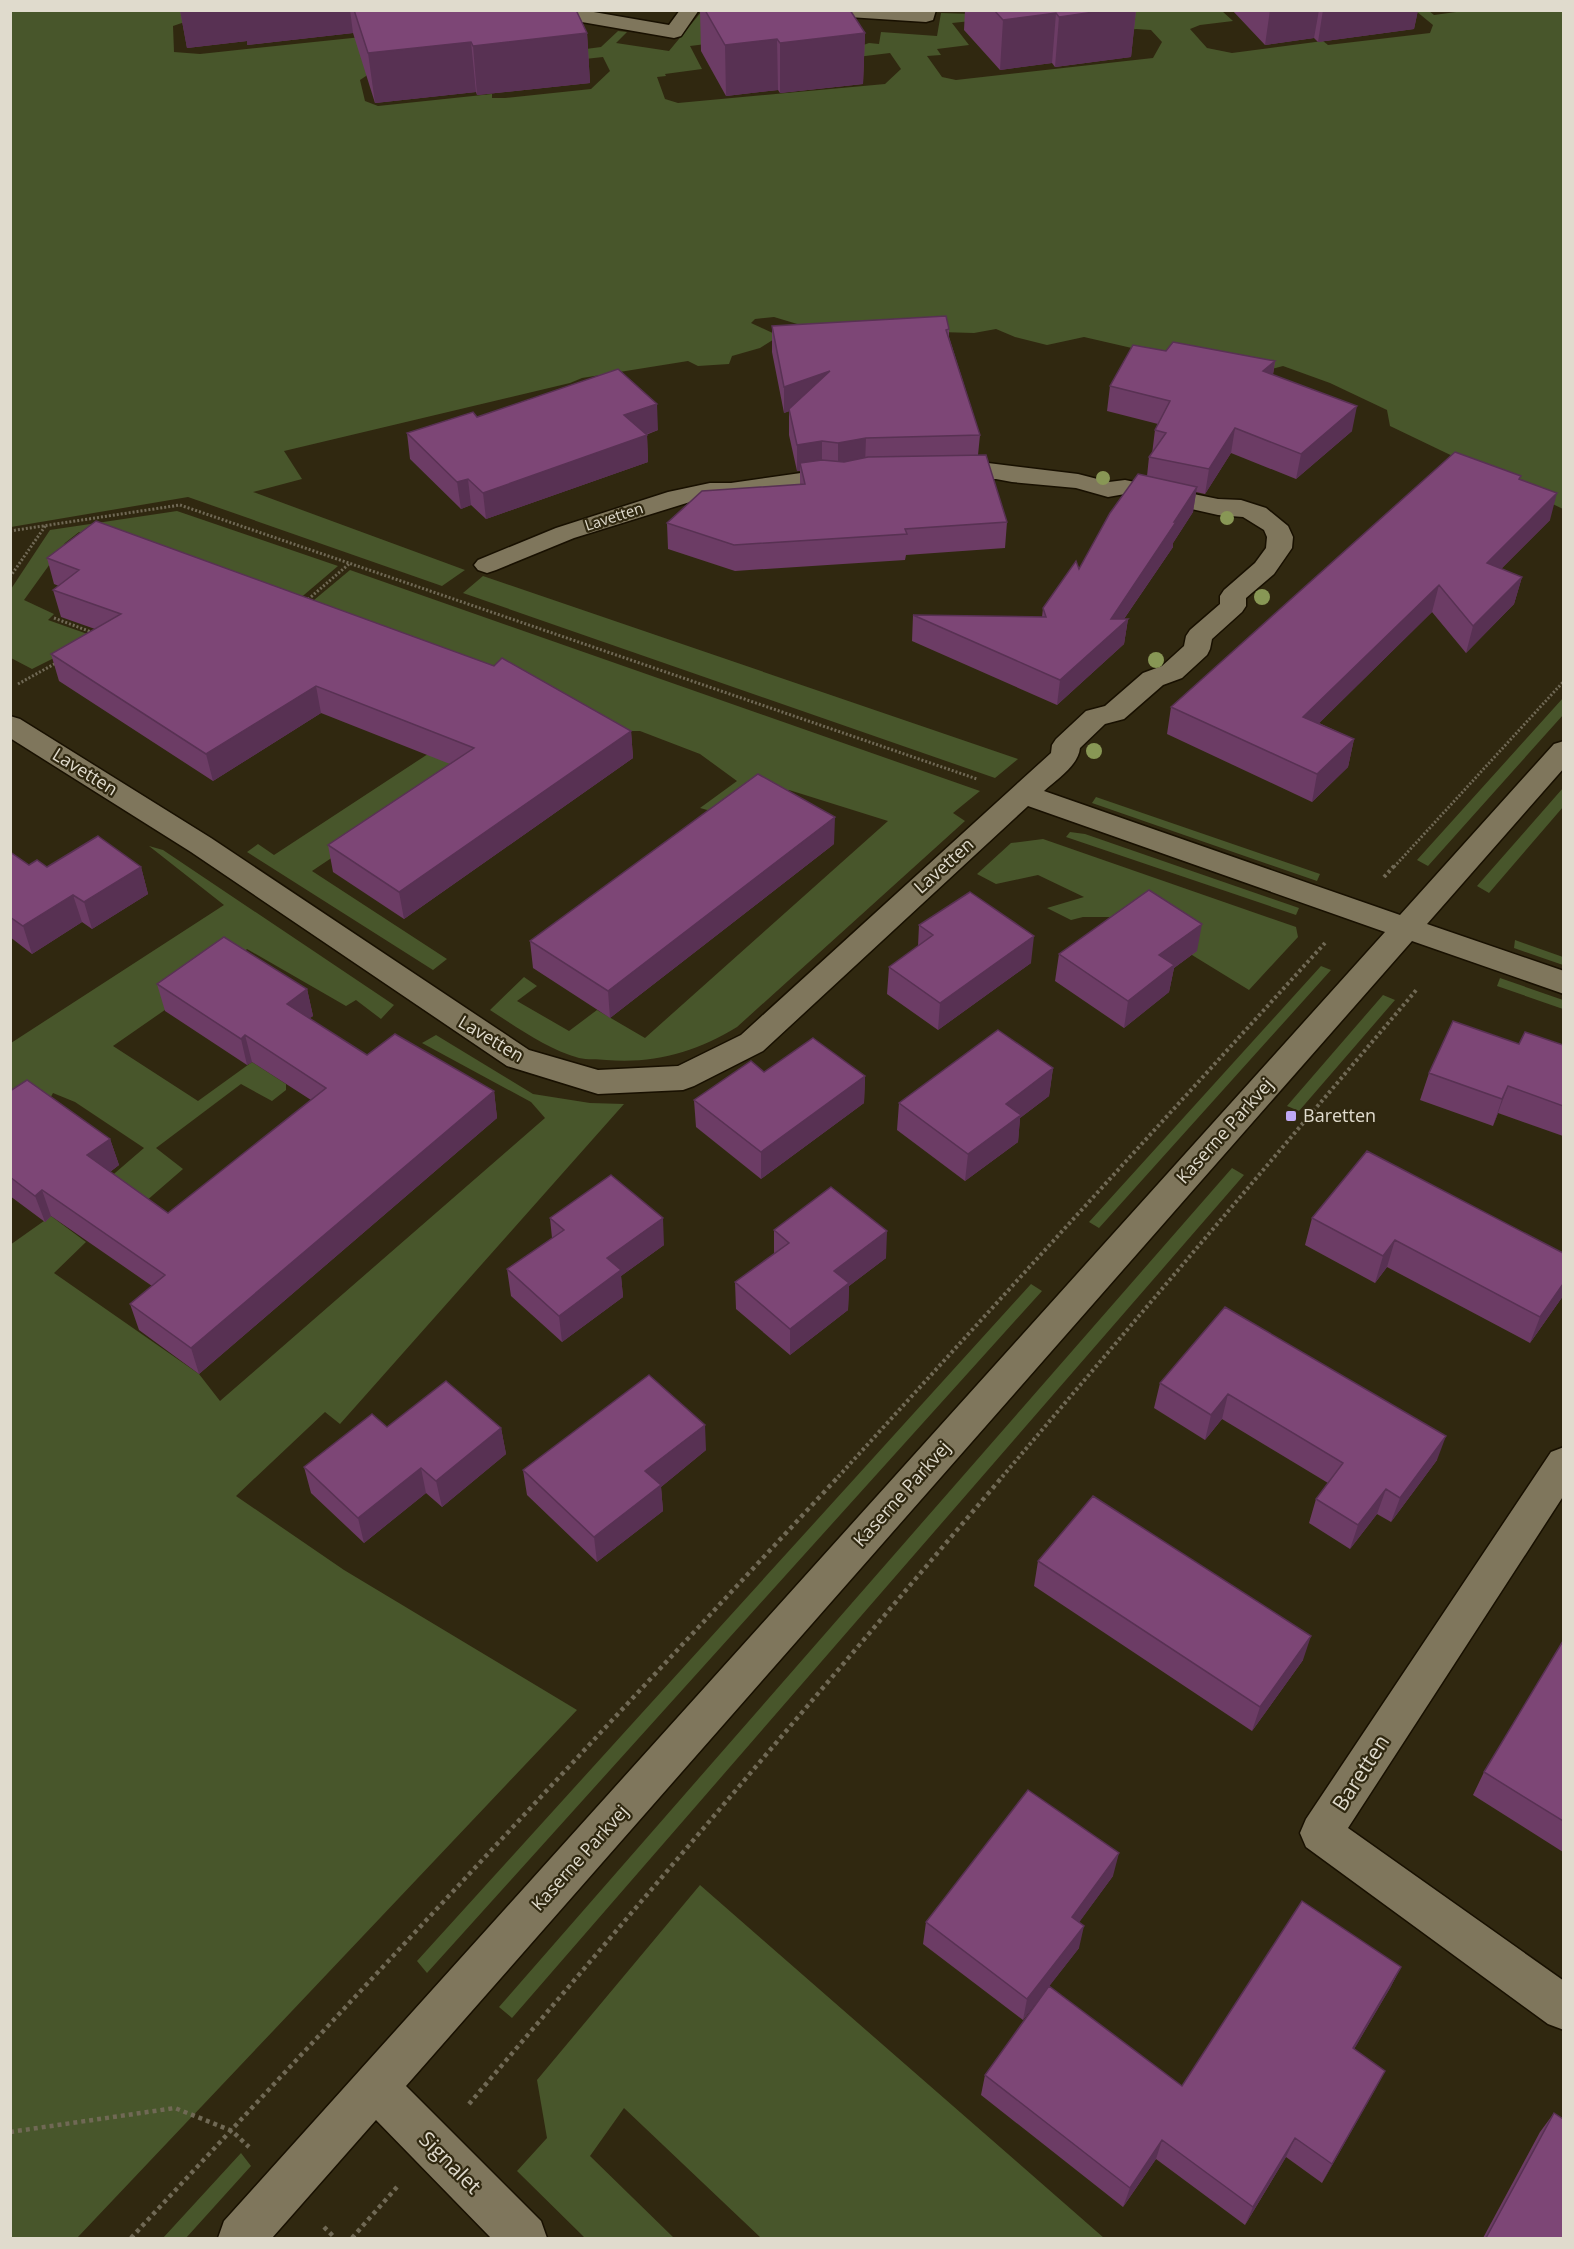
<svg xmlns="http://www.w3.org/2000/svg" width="1574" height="2249" font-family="'Open Sans',sans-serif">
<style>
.green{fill:#48562b}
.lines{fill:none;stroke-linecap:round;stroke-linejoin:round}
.minor-casing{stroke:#181000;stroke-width:3}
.path-far2{stroke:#706955;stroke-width:3;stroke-dasharray:2 2;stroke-linecap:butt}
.path-far1{stroke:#706955;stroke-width:4;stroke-dasharray:3 3;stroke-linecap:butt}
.path{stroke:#706955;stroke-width:4.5;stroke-dasharray:4 4;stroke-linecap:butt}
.minor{fill:#7f765c;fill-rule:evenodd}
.tree{fill:#889755}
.wall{fill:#6c3c65}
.shaded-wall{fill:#583153}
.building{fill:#7d4676;stroke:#583153;stroke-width:1.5}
.poi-dot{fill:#bfa8f4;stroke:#302810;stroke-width:2}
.labels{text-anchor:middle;stroke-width:4.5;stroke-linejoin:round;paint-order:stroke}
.far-street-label{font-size:15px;fill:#e0dbcd;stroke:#302810}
.street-label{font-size:18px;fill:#e0dbcd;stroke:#302810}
.poi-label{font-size:18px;fill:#e0dbcd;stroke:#302810;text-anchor:start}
.near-street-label{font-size:21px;fill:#e0dbcd;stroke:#302810}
</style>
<rect width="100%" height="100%" fill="#302810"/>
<!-- green -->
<path class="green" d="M1471,10L1563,11V509L1390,426L1387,410L1330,383L1283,366L1249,375L1084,337L1047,345L1015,337L996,329L974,333L871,330L824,332L774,317L755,319L751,323L779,336L760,348L732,356L729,364L698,366L688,361L582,378L570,383L284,451L302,479L253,492L465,570L442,586L188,497L11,527L10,11H217L173,26L174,52L200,54L400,33L366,76L360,80L365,101L378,106L492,94V98H505L591,89L610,71L603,57L585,59L563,52L601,47L618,31L627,32L616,43L669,51L702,11L739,40L690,46L702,69L665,74L666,76L657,77L665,99L678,103L885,84L901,69L890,53L857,57L852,49L869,43L879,44L881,32L937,36L941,13L1005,15L1001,18L952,23L969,45L937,49L941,55L927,56L942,77L956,80L1153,58L1162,42L1151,30L1136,29L1119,32L1113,11H1222L1233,21L1200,25L1190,29L1207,48L1232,53L1323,41L1328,45L1430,33L1433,25L1416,11H1429L1434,15Z
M177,511L338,566L291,606L79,532L65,543L24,600L54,614L48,620L96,637L32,669L11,658V589L50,530Z
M350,570L980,791L953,813L965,821L737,1027C696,1052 655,1064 606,1060C598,1059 587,1060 579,1058C547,1049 518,1028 490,1010L524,977L537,986L517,1001L569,1031L597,1010L645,1038L888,821L789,790L778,798L711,811L700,808L737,781L700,754L640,731H617L563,703L312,871L447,959L433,970L247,852L258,844L274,855L527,689L302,610Z
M483,576L1018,759L995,778L463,593Z
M1563,698V715L1428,866L1417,860Z
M1563,788V807L1489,893L1477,886Z
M1096,797L1320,874L1317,881L1092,803Z
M1070,832L1085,834L1299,908L1296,915L1066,837Z
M1043,839L1296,927L1298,937L1249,990L1192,955L1145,917H1083L1071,920L1047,908L1084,897L1038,875L996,884L977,874L1011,843Z
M149,846L163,850L394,1005L381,1019L356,1000L346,1006L247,949L231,964L113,1046L198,1101L252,1062L286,1084V1090L272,1101L241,1084L156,1148L183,1169L145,1202L108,1179L144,1148L75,1102L53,1093L46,1106L11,1125V1043L224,905Z
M1515,940L1563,957V965L1514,948Z
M1321,966L1331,970L1099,1228L1089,1222Z
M1500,978L1563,1000V1009L1497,986Z
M1383,995L1395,1000L1299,1111L1287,1106Z
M436,1035L533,1094L590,1103L624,1104L340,1424L325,1412L236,1496L344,1570L577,1710L77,2238H11L10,1245L51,1216L86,1242L54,1273L199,1374L220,1401L545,1118L531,1102L422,1043Z
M1232,1168L1244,1175L512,2018L499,2007Z
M1031,1284L1042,1291L427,1973L417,1961Z
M700,1885L1104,2238H761L624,2108L590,2156L674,2238H585L517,2171L547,2138L537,2080Z
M241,2153L251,2166L186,2238H163Z"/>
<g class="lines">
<!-- minor casing -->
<g class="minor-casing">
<path id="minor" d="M538,10H582L669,25L680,10H699L681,36L674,38L547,16L540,14Z
M824,10H936L933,20L926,22L833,16L826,14Z
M988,463L1078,474L1109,482L1125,480L1218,499L1241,500L1266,508L1288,526L1293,537L1292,548L1274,574L1246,598V606L1242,612L1212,639L1210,649L1207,655L1182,678L1163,685L1124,719L1105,724L1080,748C1078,766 1057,779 1044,791L1400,915L1554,744L1564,741V768L1427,924L1564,971V994L1412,941L406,2086L541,2221L547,2238H491L376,2120L272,2238H218L224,2221L1385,932L1028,806L763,1051L694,1086L683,1090L598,1094L507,1066L191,852L10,738V716L20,719L211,838L529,1050L598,1070L678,1066L741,1035L1051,753L1052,745L1056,739L1086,711L1105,706L1143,673L1162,666L1184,646L1186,636L1190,630L1220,604V596L1224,590L1255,563L1266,548L1267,537L1264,530L1243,517L1218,515L1125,494L1108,497L1076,488L1012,482L996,479H945L936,477L933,472L936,467Z
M822,470L855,473L858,478L855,483L846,485L822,484L690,502L574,538L496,570L487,573L478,570L474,565L478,560L556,528L668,492L710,483H731Z
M1564,1447V1495L1348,1828L1564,1981V2030L1548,2024L1306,1847L1300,1833L1306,1819L1551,1452Z"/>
</g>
<!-- path-far2 -->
<path class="path-far2" d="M10,531L180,505L977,779
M10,577L46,525
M305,602L349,564
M54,618L94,633
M18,684L58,662
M1394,867L1564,681"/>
<!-- path-far1 -->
<path class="path-far1" d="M1384,877L1395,865
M838,1477L1325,943
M1002,1477L1418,988"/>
<!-- path -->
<path class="path" d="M469,2104L1003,1476
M10,2132L175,2108L232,2131L249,2147
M324,2227L335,2238
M131,2238L839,1476
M352,2238L397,2187"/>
<!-- minor -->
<use href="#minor" class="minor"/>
</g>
<!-- trees -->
<g class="tree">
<circle cx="1103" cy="478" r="7"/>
<circle cx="1227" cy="518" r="7"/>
<circle cx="1262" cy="597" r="8"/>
<circle cx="1156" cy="660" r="8"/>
<circle cx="1094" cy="751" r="8"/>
</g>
<!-- wall -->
<path class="wall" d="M180,10H576L587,33L590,83L477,95L476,92L375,103L353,33L247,45V41L187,48Z
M700,10H850L865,33L863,84L780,93L778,90L726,96L701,51Z
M965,10H1136L1131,57L1055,67L1052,63L1000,70L964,30Z
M1232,10H1418L1414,29L1318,42L1314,38L1265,45Z
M772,326L949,329V337L980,435L978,455L1007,522L1005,548L906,555L905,560L735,571L668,549L667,523L800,485V471H797L789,435V411L784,413L772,352Z
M1166,351L1275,361L1273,375L1352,431L1296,479L1231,453L1205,494L1196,492L1193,512L1173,543V547L1124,619H1128L1124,644L1057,705L912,641L913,615L1042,617L1043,608L1079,569L1147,476L1149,457L1152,454L1155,430L1158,424L1107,411L1110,386Z
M477,417L658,430L646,435H647L648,462L486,519L471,505L461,509L410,459L407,433Z
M1520,480L1550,520L1501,569L1522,577L1514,604L1466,653L1432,612L1319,723L1354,739L1348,767L1312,802L1167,734L1171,707Z
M47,558L631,731L633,758L404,919L333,872L328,845L450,764L321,713L213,781L59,681L51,654L95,629L61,617L53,590L59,586L54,584Z
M834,844L610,1018L533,968L530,941Z
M10,852L29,865L47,867H141L148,894L92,929L82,922L32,954L10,937Z
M919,925L1031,963L938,1030L887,994L889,967L918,946Z
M1197,951L1174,968L1169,992L1124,1028L1055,981L1059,954Z
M157,984L307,989L313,1016L309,1018L367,1055L494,1091L497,1118L199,1374L139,1330L130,1304L152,1286L51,1216L45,1222L10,1196V1091L110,1139L119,1165L110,1172L168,1213L311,1100L252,1062L247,1065L165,1011Z
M1519,1044L1563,1045V1136L1498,1113L1493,1126L1420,1100L1429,1073Z
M1053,1068L1049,1096L1020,1118L1018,1142L965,1181L897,1130L899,1103Z
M764,1072L865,1076L864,1103L761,1179L696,1127L694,1100Z
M1367,1151L1563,1296L1530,1343L1387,1267L1375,1283L1305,1245L1312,1218Z
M550,1218L664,1245L621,1276L623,1297L562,1342L511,1296L507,1269L552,1238Z
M774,1230L886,1258L849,1286L848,1310L790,1355L736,1309L735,1282L774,1254Z
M1225,1307L1437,1460L1391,1522L1377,1514L1350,1549L1309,1523L1316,1499L1328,1483L1222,1419L1205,1440L1154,1408L1160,1383Z
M387,1427L501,1428L506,1454L442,1507L426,1493L364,1543L311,1493L304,1467Z
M706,1450L661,1487L663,1511L597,1562L527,1495L523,1470Z
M1038,1561L1303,1660L1252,1731L1034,1586Z
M1563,1641V1852L1473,1795L1484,1772Z
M1113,1876L1079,1922V1948L1049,1986L1182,2086L1401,1967L1390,1988L1354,2049L1385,2071L1322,2183L1286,2157L1245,2225L1156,2159L1123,2207L981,2095L985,2075L1046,1990L1023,2020L923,1944L926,1922Z
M1554,2113L1563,2238H1483L1540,2132Z"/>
<!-- shaded-wall -->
<path class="shaded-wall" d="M180,10H350L353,33L247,45V41L187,48Z
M1108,10H1136L1131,57L1055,67L1059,17Z
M1270,10H1319L1314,38L1265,45Z
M1323,10H1418L1414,29L1318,42Z
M1056,13L1052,63L1000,70L1003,20Z
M587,33L590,83L477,95L473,46Z
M865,33L863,84L780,93V43Z
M777,39L778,90L726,96L725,45Z
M471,42L476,92L375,103L368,53Z
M1275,361L1271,386L1263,371Z
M830,371V397L784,413V387Z
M657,404L658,430L626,441L624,415Z
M1357,406L1352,431L1296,479L1301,454Z
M1235,428L1231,453L1205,494L1209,469Z
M647,435L648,462L486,519L483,493Z
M866,438L865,465L838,470V443Z
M822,441V468L800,463V471H797V445Z
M468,479L471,505L461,509L457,482Z
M1197,487L1193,512L1173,543V547L1119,626L1128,619L1124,644L1057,705L1060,680L1111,619Z
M1557,493L1550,520L1480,590L1487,563Z
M1522,577L1514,604L1466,653L1473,626Z
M1439,585L1432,612L1298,744L1303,717Z
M316,686L321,713L213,781L206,754Z
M631,731L633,758L404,919L399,892Z
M1354,739L1348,767L1312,802L1317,774Z
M835,817L834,844L610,1018L608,991Z
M141,867L148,894L92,929L84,902Z
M73,895L82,922L32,954L23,926Z
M1202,924L1197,951L1174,968L1169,992L1124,1028L1128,1001L1159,955Z
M1034,936L1031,963L938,1030L940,1003Z
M307,989L313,1016L293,1031L287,1004Z
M245,1035L252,1062L247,1065L241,1039Z
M1053,1068L1049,1096L1020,1118L1018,1142L965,1181L968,1154L1006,1104Z
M865,1076L864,1103L761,1179V1152Z
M1508,1086L1498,1113L1493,1126L1502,1099Z
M494,1091L497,1118L199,1374L191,1348Z
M110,1139L119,1165L96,1182L87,1155Z
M42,1190L51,1216L45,1222L35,1196Z
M663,1218L664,1245L621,1276L623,1297L562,1342L559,1316L607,1258Z
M887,1231L886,1258L849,1286L848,1310L790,1355V1329L834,1271Z
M1395,1240L1387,1267L1375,1283L1383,1256Z
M1563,1284V1296L1530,1343L1540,1317Z
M1228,1394L1222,1419L1205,1440L1211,1415Z
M705,1425L706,1450L661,1487L663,1511L597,1562L594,1537L645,1471Z
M501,1428L506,1454L442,1507L436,1481Z
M1446,1436L1437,1460L1391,1522L1400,1498Z
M421,1468L426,1493L364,1543L358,1518Z
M1386,1489L1377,1514L1350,1549L1358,1525Z
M1311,1636L1303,1660L1252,1731L1260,1707Z
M1119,1853L1113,1876L1067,1939L1072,1917Z
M1084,1926L1079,1948L1023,2020L1027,1999Z
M1401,1967L1390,1988L1343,2068L1353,2048Z
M1385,2071L1375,2090L1322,2183L1332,2164Z
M1295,2138L1286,2157L1245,2225L1253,2207Z
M1162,2140L1156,2159L1123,2207L1130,2188Z"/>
<!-- building -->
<path class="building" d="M354,10H576L587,33L473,46L471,42L368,53Z
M705,10H850L865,33L780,43L777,39L725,45Z
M994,10H1108L1059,17L1056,13L1003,20Z
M946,316L949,329L946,330L980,435L866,438L838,443L822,441L797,445L789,409L830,371L784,387L772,326Z
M1173,342L1275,361L1263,371L1357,406L1301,454L1235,428L1209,469L1149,457L1166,433L1155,430L1170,401L1110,386L1133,345L1166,351Z
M618,369L657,404L624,415L647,435L483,493L468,479L457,482L407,433L473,412L477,417Z
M1455,452L1521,476L1519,479L1557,493L1487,563L1522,577L1473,626L1439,585L1303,717L1354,739L1317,774L1171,707Z
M986,455L1007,522L905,529L907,534L734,545L667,523L702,491L805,484L800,463L822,460L844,462L868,457Z
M1138,474L1197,487L1174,522H1176L1111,619H1128L1060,680L913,615L1046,617L1043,608L1076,561L1079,569L1110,513Z
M96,521L494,666L502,658L631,731L399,892L328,845L474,748L316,686L206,754L51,654L121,614L53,590L79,570L47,558Z
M758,774L835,817L608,991L530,941Z
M98,836L141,867L84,902L73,895L23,926L10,917V852L29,865L37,860L47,867Z
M1149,890L1202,924L1159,955L1174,965L1128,1001L1059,954Z
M970,892L1034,936L940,1003L889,967L933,935L919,925Z
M224,937L307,989L287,1004L367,1055L395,1034L494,1091L191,1348L130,1304L165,1275L42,1190L35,1196L10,1177V1091L27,1080L110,1139L87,1155L168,1213L326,1088L245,1035L241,1039L157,984Z
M1453,1021L1519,1044L1525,1032L1563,1045V1106L1508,1086L1502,1099L1429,1073Z
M998,1030L1053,1068L1006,1104L1021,1115L968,1154L899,1103Z
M813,1038L865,1076L761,1152L694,1100L751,1061L764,1072Z
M1367,1151L1563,1253V1284L1540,1317L1395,1240L1383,1256L1312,1218Z
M611,1175L663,1218L607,1258L621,1270L559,1316L507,1269L564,1230L550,1218Z
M831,1187L887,1231L834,1271L849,1283L790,1329L735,1282L789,1243L774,1230Z
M1225,1307L1446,1436L1400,1498L1386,1489L1358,1525L1316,1499L1343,1463L1228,1394L1211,1415L1160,1383Z
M649,1375L705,1425L645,1471L661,1485L594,1537L523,1470Z
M446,1381L501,1428L436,1481L421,1468L358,1518L304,1467L372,1414L387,1427Z
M1093,1496L1311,1636L1260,1707L1038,1561Z
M1563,1641V1821L1484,1772Z
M1028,1790L1119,1853L1072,1917L1084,1926L1027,1999L926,1922Z
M1302,1901L1401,1967L1353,2048L1385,2071L1332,2164L1295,2138L1253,2207L1162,2140L1130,2188L985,2075L1049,1986L1182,2086Z
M1554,2113L1563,2119V2238H1486Z"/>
<!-- markers -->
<rect class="poi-dot" x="1285" y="1110" width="12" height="12" rx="3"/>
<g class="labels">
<!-- far-street labels -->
<g class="far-street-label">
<text transform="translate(614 517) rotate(-18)" y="5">Lavetten</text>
</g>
<!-- street labels -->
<g class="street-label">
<text transform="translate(85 772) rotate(32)" y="6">Lavetten</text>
<text transform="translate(944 866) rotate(-42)" y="6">Lavetten</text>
<text transform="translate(491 1039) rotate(31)" y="6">Lavetten</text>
<text transform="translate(1225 1131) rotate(-48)" y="6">Kaserne Parkvej</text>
<text transform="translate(902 1494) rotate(-48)" y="6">Kaserne Parkvej</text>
<text transform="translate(580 1858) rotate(-48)" y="6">Kaserne Parkvej</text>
</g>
<!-- poi labels -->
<g class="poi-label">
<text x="1303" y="1122">Baretten</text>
</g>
<!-- near-street labels -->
<g class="near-street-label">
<text transform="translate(1361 1773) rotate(-57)" y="7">Baretten</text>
<text transform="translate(450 2163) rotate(45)" y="7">Signalet</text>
</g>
</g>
<!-- border -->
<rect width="1574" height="2249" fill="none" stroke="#e0dbcd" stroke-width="24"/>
</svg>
